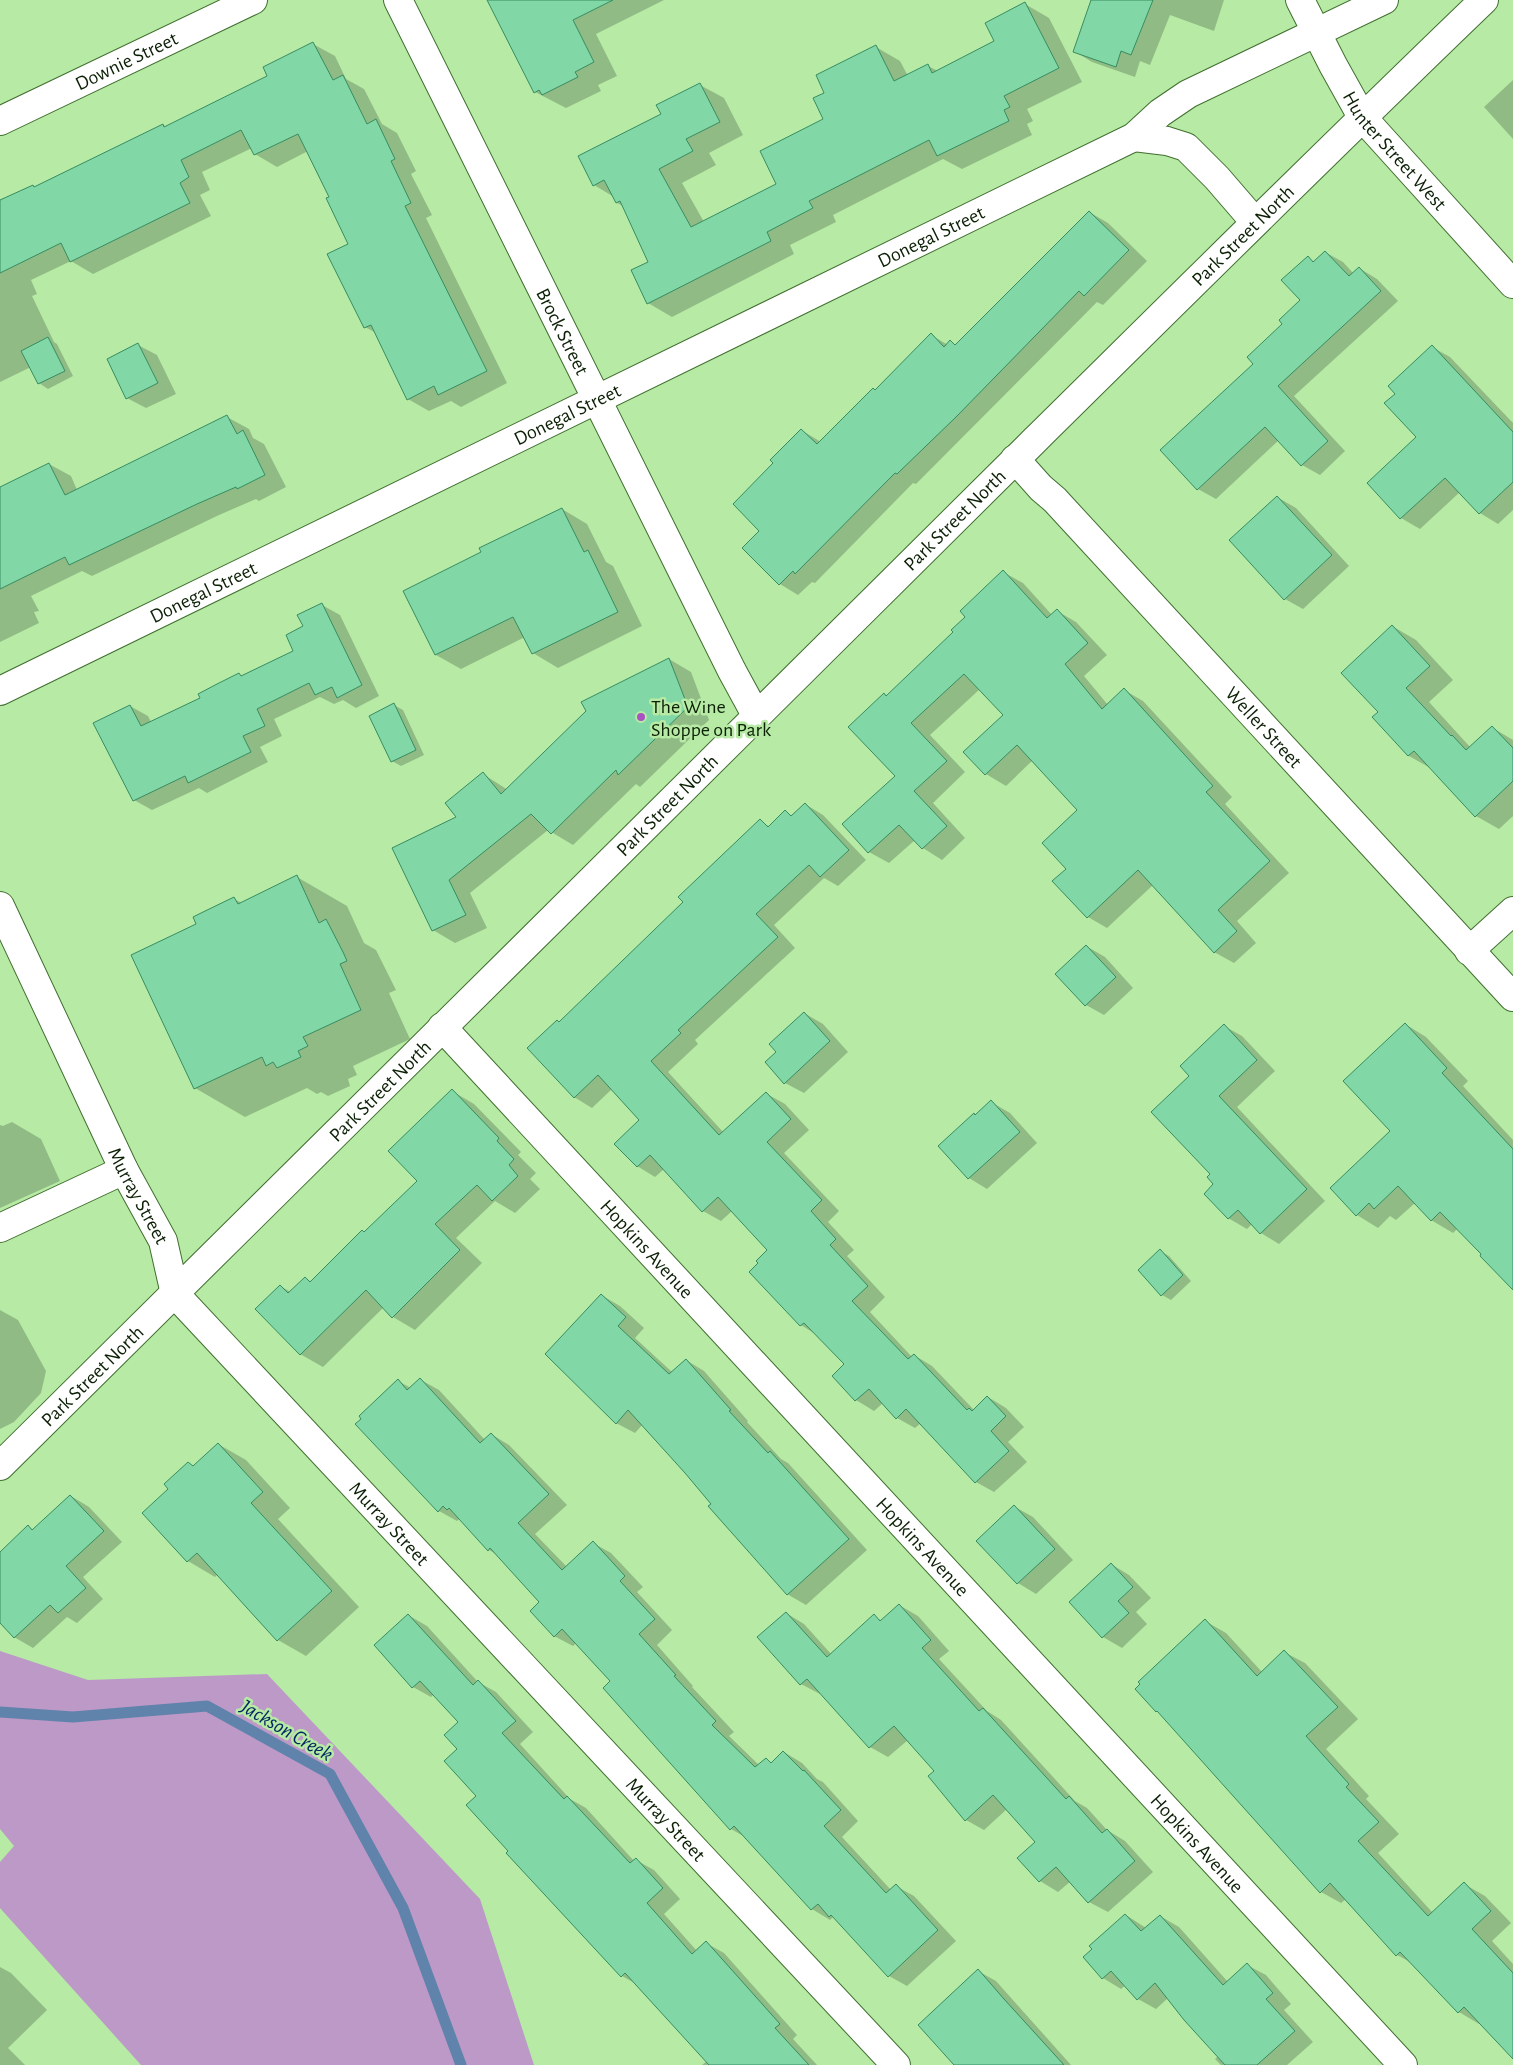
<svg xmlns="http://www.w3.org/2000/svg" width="1513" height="2065" font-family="'Alegreya Sans',sans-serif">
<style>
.green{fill:#bd99c8}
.shadow{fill:#0003}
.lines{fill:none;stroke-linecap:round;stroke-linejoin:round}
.stream{stroke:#5f83aa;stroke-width:11}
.building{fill:#82d7a7;stroke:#368d61}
.minor-casing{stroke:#406f2f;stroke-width:30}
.tertiary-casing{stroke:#406f2f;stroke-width:30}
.minor{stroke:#fff;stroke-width:28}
.tertiary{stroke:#fff;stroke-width:28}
.poi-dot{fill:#a853c1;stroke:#b6eaa5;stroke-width:2}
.labels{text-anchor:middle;stroke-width:5;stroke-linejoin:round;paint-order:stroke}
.street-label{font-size:20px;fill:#0c2006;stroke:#b6eaa5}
.poi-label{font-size:20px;fill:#0c2006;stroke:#b6eaa5;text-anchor:start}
.water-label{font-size:21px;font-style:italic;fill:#00265f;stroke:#b6eaa5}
</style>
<rect width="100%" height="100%" fill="#b6eaa5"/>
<!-- green -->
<path class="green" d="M0,1651L88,1680L267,1674L480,1899L534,2065H141L0,1908V1862L14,1846L0,1829Z"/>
<!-- shadow -->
<path class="shadow" d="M499,0H664L596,34L617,76L598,85L601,91L566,108L535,92Z
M1092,0H1224L1214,31L1170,15L1150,65L1140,61L1135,77L1092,62L1074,51Z
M1025,4L1049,18L1082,82L1027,109L1033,121L1027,124L1032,135L962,169L943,159L833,215L836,222L790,245L794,254L672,317L648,303L650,262L623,206L617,203L614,197L594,185L663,115L700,85L724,98L743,135L709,153L716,165L682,183L704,222L778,184L825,120L826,93L876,47L900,61L908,76L928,66L938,71L996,42Z
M313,44L335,56L346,79L364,89L382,124L397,133L416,171L411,174L432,215L426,218L507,383L461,407L451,401L429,411L408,399L376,333L365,327L350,244L331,197L308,151L277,167L255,154L252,148L202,172L210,190L200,195L211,216L93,274L71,261L31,280L37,294L32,296L54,342L57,344L73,376L48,389L39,383L31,367L0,382V202L33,186L35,188L163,125L167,127L269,77Z
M1513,80V139L1484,107Z
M1089,212L1108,223L1147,261L1103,305L1097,302L916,484L913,483L815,583L812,582L798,595L780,584L744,548L761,531L775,463L801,430L821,442L875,391L931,335L948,345L950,342L956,346Z
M1325,252L1343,262L1354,274L1359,268L1377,279L1398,301L1294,396L1345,451L1320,475L1302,465L1279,440L1216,499L1198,489L1255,364L1301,300L1308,258L1315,262Z
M138,345L157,355L176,394L146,408L127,398Z
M1432,347L1450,357L1513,423V510L1498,524L1480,513L1460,492L1420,529L1401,518L1369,483L1418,437L1397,394Z
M227,417L249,429L253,438L264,444L286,487L259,501L256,499L219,515L92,576L82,571L31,596L39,611L34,612L39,623L0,642V488L49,464L71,476L77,490Z
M1277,497L1296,508L1349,566L1303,609L1285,599Z
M562,509L587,524L606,562L613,566L642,626L558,668L533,653L525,637L461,669L436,655L483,553Z
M1003,572L1023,583L1052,615L1057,611L1076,622L1107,655L1084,676L1108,705L1124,690L1143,701L1232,797L1225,804L1289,873L1237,921L1256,943L1234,963L1214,952L1153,885L1107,928L1088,917L1068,869L1078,810L1033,760L1006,786L986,774L965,752L1005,715L980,689L930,735L965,772L933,803L965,838L942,860L923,848L915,840L889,863L869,852L896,776L884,695L887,697L955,632Z
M322,605L340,615L379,696L356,708L343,700L334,704L320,697L274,719L282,736L260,747L268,762L207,793L199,788L152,810L134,800L130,706L148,716L151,722L201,698L239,675L243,677L295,651L304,627Z
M1392,626L1416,640L1453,680L1429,702L1471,748L1493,728L1513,740V816L1499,829L1476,816L1432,769L1409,756L1374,717L1379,712Z
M669,659L691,672L709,720L640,787L636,784L573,845L548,830L470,893L487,928L455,943L433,930L394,849L458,818L483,774L508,790Z
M394,705L403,710L424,755L401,766L392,761Z
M805,804L823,815L866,860L838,886L824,878L774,925L795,948L695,1040L698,1044L668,1072L724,1133L767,1094L785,1104L809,1130L784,1153L839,1211L828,1222L854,1250L847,1256L885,1297L870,1312L912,1357L914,1355L932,1366L974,1410L988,1397L1006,1408L1024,1427L1008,1442L1027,1462L994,1492L976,1482L921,1423L915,1428L897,1418L883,1403L874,1411L856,1400L834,1376L846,1364L817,1335L801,1325L769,1250L732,1211L721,1221L703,1211L664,1169L655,1177L637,1166L641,1120L612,1089L592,1108L574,1097L559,1023L685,903L760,821L770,827L785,812L793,816Z
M297,877L347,906L364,943L376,950L396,990L389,993L410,1039L353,1066L357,1075L348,1079L350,1086L328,1096L321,1092L317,1094L307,1088L245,1117L195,1088L132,956L198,925L234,899L242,903Z
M1086,946L1105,957L1133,988L1104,1015L1086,1005Z
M804,1013L823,1024L848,1052L804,1093L785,1083L766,1062L778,1052Z
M1405,1024L1426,1037L1468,1081L1463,1086L1513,1140V1288L1458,1228L1453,1233L1431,1220L1415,1203L1396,1220L1390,1216L1378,1228L1357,1215L1392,1131Z
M1224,1026L1242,1036L1275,1071L1237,1107L1325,1201L1279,1244L1261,1233L1252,1224L1247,1229L1228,1218L1212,1174L1191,1076Z
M452,1091L474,1104L521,1152L518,1155L536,1173L530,1179L540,1189L515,1213L495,1201L456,1238L482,1263L415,1330L393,1317L384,1307L323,1367L300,1354L280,1286L291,1292L305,1278L312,1282L419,1181Z
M991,1102L1010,1113L1037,1143L987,1189L969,1178L940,1146Z
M12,1122L41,1139L60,1181L0,1208V1125L3,1126Z
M1160,1251L1169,1256L1191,1281L1171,1300L1162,1295L1139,1270Z
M601,1295L620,1306L644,1328L635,1338L672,1372L686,1360L704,1371L748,1421L747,1422L781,1459L788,1463L867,1550L806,1605L787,1594L712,1504L643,1424L635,1433L616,1423Z
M0,1310L18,1320L46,1371L41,1393L14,1422L0,1429Z
M421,1380L439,1390L485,1440L491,1434L509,1445L567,1505L535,1534L567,1567L593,1543L611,1553L643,1587L637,1592L672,1630L657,1645L693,1686L692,1687L734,1732L729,1736L759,1765L766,1759L772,1763L784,1752L802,1763L817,1779L823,1782L858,1821L842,1837L891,1890L896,1886L914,1896L956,1941L907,1986L889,1976L836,1919L833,1917L830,1920L812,1909L745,1837L731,1829L612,1681L576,1643L573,1646L554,1636L541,1602L498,1555L489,1550L460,1518L457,1521L439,1511L398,1381L411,1388Z
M218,1444L246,1460L290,1508L278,1519L359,1607L306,1656L278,1640L218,1574L215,1577L188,1561L170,1489L188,1463L194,1467Z
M71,1496L89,1507L122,1542L83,1577L103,1599L77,1623L67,1617L33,1648L14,1637L0,1622V1564L28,1527L34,1530Z
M1015,1507L1033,1517L1073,1560L1036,1594L1018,1583Z
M1111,1564L1129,1575L1151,1598L1136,1612L1147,1624L1122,1648L1103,1637L1071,1602Z
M899,1605L918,1616L949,1651L939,1659L987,1711L1001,1720L1075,1801L1087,1808L1107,1830L1125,1841L1153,1872L1108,1912L1089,1902L1071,1881L1058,1892L1040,1881L1037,1842L1007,1809L984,1830L966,1820L935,1771L908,1740L888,1757L870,1747L821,1693L820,1694L801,1684L786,1613L804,1624L832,1655L874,1616L882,1621Z
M408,1615L427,1626L478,1682L496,1692L533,1732L520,1744L570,1799L586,1808L634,1861L636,1860L654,1870L680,1899L664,1914L697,1951L706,1943L724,1953L797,2035L793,2039L817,2065H702L707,2061L638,1985L622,1976L509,1851L478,1796L459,1749V1722L434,1694L431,1697L413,1687Z
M1205,1621L1226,1633L1262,1672L1284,1652L1305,1663L1358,1719L1326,1749L1369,1796L1366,1799L1399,1834L1378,1853L1433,1913L1464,1884L1485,1896L1511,1923L1492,1941L1513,1964V2057L1481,2023L1479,2024L1459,2012L1412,1963L1397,1955L1346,1899L1341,1903L1321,1892L1162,1714L1137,1689Z
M1126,1915L1146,1928L1160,1916L1179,1927L1228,1982L1247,1965L1266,1975L1291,2004L1284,2010L1313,2042L1287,2065H1221L1215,2059L1218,2056L1168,1998L1156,2009L1138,1999L1126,1985L1121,1989L1103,1978Z
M0,1967L11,1973L47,2010L8,2048L25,2065H0Z
M978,1971L996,1981L1071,2065H958Z"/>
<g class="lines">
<!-- stream -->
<path class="stream" d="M0,1712L73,1717L207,1706L330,1774L403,1908L461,2065"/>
</g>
<!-- building -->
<path class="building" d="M487,0H613L573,20L594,62L575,72L578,77L542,95L539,90L534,93Z
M1091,0H1153L1131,55L1121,51L1116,67L1073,52Z
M1025,2L1059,68L1004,96L1010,107L1004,110L1009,121L937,156L929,140L809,201L813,208L767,232L771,241L647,304L631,270L648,262L620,201L616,203L604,180L593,186L578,156L661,114L656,105L700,83L720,122L686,139L693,151L659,169L691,227L776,184L760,151L823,119L813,98L824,93L816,75L876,45L894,81L928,64L932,73L994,41L985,23Z
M313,42L333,80L343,75L367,124L376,119L395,159L391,161L411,203L405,206L487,371L438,395L434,386L407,400L371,325L364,328L327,254L348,244L326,198L329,197L298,134L254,155L241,130L181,160L189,177L180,183L190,203L70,262L61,243L0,273V200L33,185L34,187L163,124L164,127L267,76L263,67Z
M1089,211L1129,250L1084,296L1079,291L956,417L897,474L895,473L795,574L793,571L779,585L742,548L759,531L733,504L773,463L770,460L801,429L817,444L873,388L875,390L931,333L944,347L950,340L955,345Z
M1325,251L1349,276L1359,267L1381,291L1278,386L1328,441L1301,466L1265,427L1197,490L1160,450L1253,364L1247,357L1282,324L1279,320L1300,300L1281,280L1308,256L1313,262Z
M48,337L65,371L38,384L21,351Z
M138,343L158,383L126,399L107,359Z
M1432,345L1513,432V482L1479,514L1445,478L1400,519L1367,483L1416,437L1384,403L1395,394L1388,386Z
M227,415L237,434L243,430L265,475L237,489L236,487L197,504L69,565L65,557L0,589V487L49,463L65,495Z
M1277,496L1332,555L1284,600L1229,540Z
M562,508L584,552L588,550L618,612L532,654L513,617L435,655L403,591L481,552L479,548Z
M1003,570L1047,618L1057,609L1088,643L1065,664L1102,709L1124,688L1213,786L1206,792L1270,861L1218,910L1237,931L1214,953L1138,870L1087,918L1052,881L1066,869L1042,843L1077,810L1017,745L985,775L963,752L1003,715L964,674L911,723L947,761L914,791L947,826L922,849L899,825L868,853L842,824L895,776L848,727L884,693L886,696L953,632L951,630L965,617L960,611Z
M322,603L362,685L337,698L332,687L315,695L309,683L257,709L265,726L243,736L251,752L188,783L185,776L133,801L93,723L130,705L141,726L200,698L198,694L217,684L239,673L241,676L293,651L286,635L303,626L297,615Z
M1392,625L1430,666L1406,688L1451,736L1452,735L1466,750L1492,726L1513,748V781L1475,817L1414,751L1408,756L1372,717L1378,712L1341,673Z
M669,658L688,707L618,775L616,770L551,834L531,814L449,880L466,915L432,931L392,848L456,817L445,803L483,772L501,794L586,711L581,702Z
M394,703L416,750L391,762L369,716Z
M805,803L849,850L820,877L809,865L756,914L778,937L678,1030L681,1033L651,1061L719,1135L766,1092L791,1119L767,1142L822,1200L811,1211L836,1239L830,1245L868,1286L852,1301L908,1359L914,1354L967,1410L969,1408L972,1411L987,1396L1006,1416L991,1431L1009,1451L975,1483L906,1409L896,1419L869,1389L855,1401L832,1376L844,1364L804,1323L800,1326L749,1272L758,1263L756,1261L767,1250L718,1197L702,1212L650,1155L637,1167L614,1144L639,1120L598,1075L574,1098L527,1048L557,1020L559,1022L683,902L678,897L760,819L768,827L785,810L791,816Z
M297,875L319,923L326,919L343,952L347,961L340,964L361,1010L303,1037L308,1046L298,1051L301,1057L277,1068L273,1062L266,1066L262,1057L194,1089L131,955L196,924L193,917L201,913L234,897L238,904Z
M1086,945L1116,977L1085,1006L1055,974Z
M804,1012L830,1041L784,1084L765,1062L776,1052L769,1044Z
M1405,1023L1447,1068L1442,1073L1513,1149V1290L1480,1256L1481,1254L1440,1212L1431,1221L1398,1186L1374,1209L1369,1203L1356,1216L1330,1188L1390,1131L1343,1081Z
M1224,1024L1257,1060L1219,1096L1307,1189L1260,1234L1238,1210L1228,1219L1204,1194L1213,1184L1207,1177L1210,1174L1151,1112L1189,1076L1180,1066Z
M452,1089L499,1138L497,1141L514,1159L509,1165L518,1176L492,1201L477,1185L435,1224L460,1250L392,1318L366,1290L300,1355L255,1309L280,1285L288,1293L305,1277L310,1282L362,1230L364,1232L417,1181L388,1151Z
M991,1100L1020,1132L968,1179L938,1146L974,1113L975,1115Z
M1160,1249L1183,1275L1161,1296L1138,1270Z
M601,1294L626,1317L618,1326L669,1374L686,1359L731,1410L729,1411L768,1453L770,1451L849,1539L787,1595L708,1506L711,1504L685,1473L628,1410L616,1424L545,1354Z
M420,1378L480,1443L491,1433L549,1494L518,1523L562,1570L593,1541L625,1576L620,1581L655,1619L639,1634L676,1675L674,1676L716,1721L712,1725L755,1767L766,1758L771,1763L783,1751L803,1771L804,1770L841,1810L824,1826L886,1893L896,1884L938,1930L888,1977L831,1915L829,1917L818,1904L811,1910L734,1826L730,1830L603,1688L610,1681L562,1629L554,1637L530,1611L539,1602L490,1548L488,1551L449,1508L447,1510L443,1506L438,1512L355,1424L361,1419L359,1416L398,1379L407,1390Z
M218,1443L263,1492L251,1503L332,1591L277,1641L197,1553L187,1562L142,1513L168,1489L164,1484L188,1462L193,1466Z
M70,1495L104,1531L66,1566L86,1588L58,1613L50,1605L14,1638L0,1623V1552L28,1525L32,1530Z
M1014,1505L1055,1549L1017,1584L976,1541Z
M1111,1563L1133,1587L1118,1601L1129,1613L1102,1638L1069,1602Z
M899,1604L931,1640L922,1648L979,1711L983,1708L1066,1799L1069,1796L1102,1833L1107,1829L1135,1861L1088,1903L1056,1867L1039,1882L1017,1858L1035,1842L993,1795L965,1821L928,1776L934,1771L894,1726L869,1748L807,1679L800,1685L757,1637L786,1612L827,1657L874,1614L880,1621Z
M408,1614L473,1685L478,1680L516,1721L502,1733L564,1799L567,1796L630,1863L636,1858L663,1888L647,1903L692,1954L706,1941L780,2024L775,2028L809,2065H709L625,1973L621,1977L506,1853L508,1851L466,1805L476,1796L444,1761L457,1749L444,1735L458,1722L420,1681L412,1688L374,1645Z
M1205,1619L1257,1676L1284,1650L1338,1707L1306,1736L1349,1784L1346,1787L1379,1822L1358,1841L1428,1916L1464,1882L1491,1911L1472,1929L1513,1973V2059L1464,2007L1458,2013L1400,1952L1396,1956L1330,1883L1320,1893L1157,1711L1156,1712L1135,1689L1140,1684L1138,1682Z
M1125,1914L1141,1931L1160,1915L1223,1985L1247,1963L1273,1993L1266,1999L1295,2031L1257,2065H1225L1184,2020L1155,1983L1137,2000L1111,1971L1102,1979L1083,1957L1092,1949L1089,1946Z
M978,1969L1004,1999L1064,2065H954L918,2025Z"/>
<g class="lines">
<!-- minor casing -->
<g class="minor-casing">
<g id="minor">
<path id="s1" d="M398,0L732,671L756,715"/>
<path id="s2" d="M1300,0L1333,65L1362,117L1513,284"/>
<path id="s3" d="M0,121L253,0"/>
<path d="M1134,137L1167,141L1186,147L1217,178L1255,222"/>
<path id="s4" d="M0,691L1134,137L1160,113L1188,94L1384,0"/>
<path id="s5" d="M0,906L124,1170L163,1241L175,1294L896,2065"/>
<path d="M1469,951L1513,911"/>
<path id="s6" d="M442,1027L1403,2065"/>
<path d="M0,1228L124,1170"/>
</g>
</g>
<!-- tertiary casing -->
<g class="tertiary-casing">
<g id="tertiary">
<path id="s7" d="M1015,459L1041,488L1055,500L1513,997"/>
<path id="s8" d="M0,1466C347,1126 689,781 1035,440C1184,293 1333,145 1484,0"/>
</g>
</g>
<!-- minor -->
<use href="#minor" class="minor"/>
<!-- tertiary -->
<use href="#tertiary" class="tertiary"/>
</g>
<!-- markers -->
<circle class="poi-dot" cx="641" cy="717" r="5"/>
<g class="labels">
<!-- street labels -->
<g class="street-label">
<text dy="7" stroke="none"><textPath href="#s3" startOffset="140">Downie Street</textPath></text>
<text dy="7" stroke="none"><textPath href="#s2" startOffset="179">Hunter Street West</textPath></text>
<text dy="7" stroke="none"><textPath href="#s8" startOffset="1749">Park Street North</textPath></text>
<text dy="7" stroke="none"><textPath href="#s4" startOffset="1036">Donegal Street</textPath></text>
<text dy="7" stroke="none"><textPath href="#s1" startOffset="370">Brock Street</textPath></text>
<text dy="7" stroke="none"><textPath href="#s4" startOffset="631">Donegal Street</textPath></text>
<text dy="7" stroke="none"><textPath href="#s8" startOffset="1344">Park Street North</textPath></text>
<text dy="7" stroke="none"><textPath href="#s4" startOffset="226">Donegal Street</textPath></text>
<text dy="7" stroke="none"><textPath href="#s7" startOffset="366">Weller Street</textPath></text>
<text dy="7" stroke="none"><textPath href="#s8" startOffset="939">Park Street North</textPath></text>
<text dy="7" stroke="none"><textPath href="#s8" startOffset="534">Park Street North</textPath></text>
<text dy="7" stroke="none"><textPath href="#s5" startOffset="321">Murray Street</textPath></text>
<text dy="7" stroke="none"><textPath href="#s6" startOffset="302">Hopkins Avenue</textPath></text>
<text dy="7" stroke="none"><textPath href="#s8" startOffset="129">Park Street North</textPath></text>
<text dy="7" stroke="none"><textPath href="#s5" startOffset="741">Murray Street</textPath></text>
<text dy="7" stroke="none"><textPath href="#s6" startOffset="708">Hopkins Avenue</textPath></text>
<text dy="7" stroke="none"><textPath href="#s5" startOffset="1146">Murray Street</textPath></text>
<text dy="7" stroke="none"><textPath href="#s6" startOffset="1112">Hopkins Avenue</textPath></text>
</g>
<!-- poi labels -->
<g class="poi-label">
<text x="651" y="713">The Wine<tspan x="651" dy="23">Shoppe on Park</tspan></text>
</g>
<!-- water labels -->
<g class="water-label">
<text transform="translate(287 1730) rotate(30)" y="7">Jackson Creek</text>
</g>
</g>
</svg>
